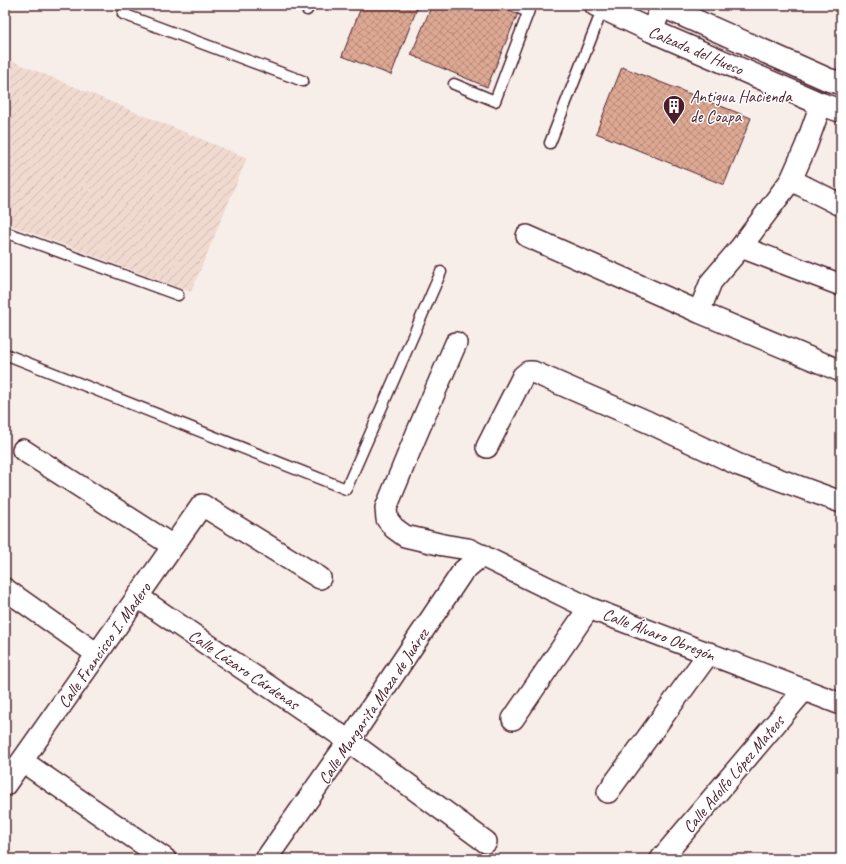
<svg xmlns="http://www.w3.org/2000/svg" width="846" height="864" font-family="Caveat,sans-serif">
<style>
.industrial{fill:url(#industrial-furrows)}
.building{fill:url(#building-cross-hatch);stroke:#4a1f2b}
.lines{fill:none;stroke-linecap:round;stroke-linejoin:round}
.lane-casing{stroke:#4a1f2b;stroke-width:13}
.street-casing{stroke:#4a1f2b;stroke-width:24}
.secondary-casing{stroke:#4a1f2b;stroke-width:25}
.lane{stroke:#fff;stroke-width:10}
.street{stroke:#fff;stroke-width:21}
.secondary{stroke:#fff;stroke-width:22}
.labels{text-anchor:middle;stroke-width:3;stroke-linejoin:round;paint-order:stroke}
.street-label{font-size:17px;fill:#4a1f2b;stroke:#fff}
.poi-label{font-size:17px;fill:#4a1f2b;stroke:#fff;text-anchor:start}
</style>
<defs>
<pattern id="industrial-furrows" width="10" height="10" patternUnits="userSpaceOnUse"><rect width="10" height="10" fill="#f0d9cf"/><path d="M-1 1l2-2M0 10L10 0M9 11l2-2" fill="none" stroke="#cfbab2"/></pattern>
<pattern id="building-cross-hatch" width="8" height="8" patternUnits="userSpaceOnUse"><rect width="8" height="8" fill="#dea993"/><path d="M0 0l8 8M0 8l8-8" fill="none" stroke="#b68978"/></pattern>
</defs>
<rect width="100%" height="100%" fill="#f8eee9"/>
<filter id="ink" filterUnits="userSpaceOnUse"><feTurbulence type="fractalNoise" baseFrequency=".025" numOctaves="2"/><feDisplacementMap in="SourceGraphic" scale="8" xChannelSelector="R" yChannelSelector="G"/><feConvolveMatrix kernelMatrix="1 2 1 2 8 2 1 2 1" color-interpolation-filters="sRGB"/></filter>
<g filter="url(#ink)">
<!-- industrial -->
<path class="industrial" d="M5,58L247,158L191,292L5,223Z"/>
<!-- building -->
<path class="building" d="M362,5H415L418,6L391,75L342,56Z
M432,5H499L518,13L487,87L411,55Z
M622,67L751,118L724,185L596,133Z"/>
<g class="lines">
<!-- lane casing -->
<g class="lane-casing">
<path id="lane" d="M127,5L123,14L303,81
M511,5L528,12
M307,10L309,5
M454,84L495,101L531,5
M550,143L603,8
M5,232L178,295
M5,354L346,489L441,272"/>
</g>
<!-- street casing -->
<g class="street-casing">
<path id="street" d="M652,31L662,5
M791,180L841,205
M527,236L699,312L841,371
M741,247L841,285
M699,312L711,282L741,247L791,180L806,146L821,104
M456,343L417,433L386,508L387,519L394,528L405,536L443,545L468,549L589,608L841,704
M487,447L523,376L528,372H533L648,422L739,465L841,502
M23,450L173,546
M5,589L97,654
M138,597L349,741L486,842
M513,719L589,608
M22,761L165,859
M5,785L202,505L320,578
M608,792L709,653
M266,859L349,741L463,571L482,555
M661,859L804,690"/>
</g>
<!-- secondary casing -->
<g class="secondary-casing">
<path id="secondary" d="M596,5L652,31L821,104L841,111
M660,5L829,80L841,83"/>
</g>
<!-- lane -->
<use href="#lane" class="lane"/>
<!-- street -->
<use href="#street" class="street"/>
<!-- secondary -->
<use href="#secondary" class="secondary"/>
</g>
</g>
<!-- icons -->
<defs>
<g id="building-pin" transform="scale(1.15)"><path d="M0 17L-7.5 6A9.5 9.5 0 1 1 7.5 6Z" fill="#4a1f2b" stroke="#fff"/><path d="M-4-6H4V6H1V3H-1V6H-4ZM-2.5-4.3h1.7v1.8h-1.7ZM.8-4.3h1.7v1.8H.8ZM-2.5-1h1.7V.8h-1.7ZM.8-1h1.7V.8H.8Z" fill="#fff"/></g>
</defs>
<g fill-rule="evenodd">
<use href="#building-pin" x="674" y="106"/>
</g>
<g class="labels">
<!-- street labels -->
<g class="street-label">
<text transform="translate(696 50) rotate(23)" y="6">Calzada del Hueso</text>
<text transform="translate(659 634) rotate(21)" y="6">Calle Álvaro Obregón</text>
<text transform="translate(104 645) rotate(-55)" y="6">Calle Francisco I. Madero</text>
<text transform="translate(244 669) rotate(34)" y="6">Calle Lázaro Cárdenas</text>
<text transform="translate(373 706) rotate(-56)" y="6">Calle Margarita Maza de Juárez</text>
<text transform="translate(733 774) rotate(-50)" y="6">Calle Adolfo López Mateos</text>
</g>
<!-- poi labels -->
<g class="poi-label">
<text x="690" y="102">Antigua Hacienda<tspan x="690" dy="20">de Coapa</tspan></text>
</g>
</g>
<!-- margin -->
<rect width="846" height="864" fill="none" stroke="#fff" stroke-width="20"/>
<rect x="10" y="10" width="826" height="844" fill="none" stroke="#4a1f2b" stroke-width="1.5" filter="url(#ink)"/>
</svg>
